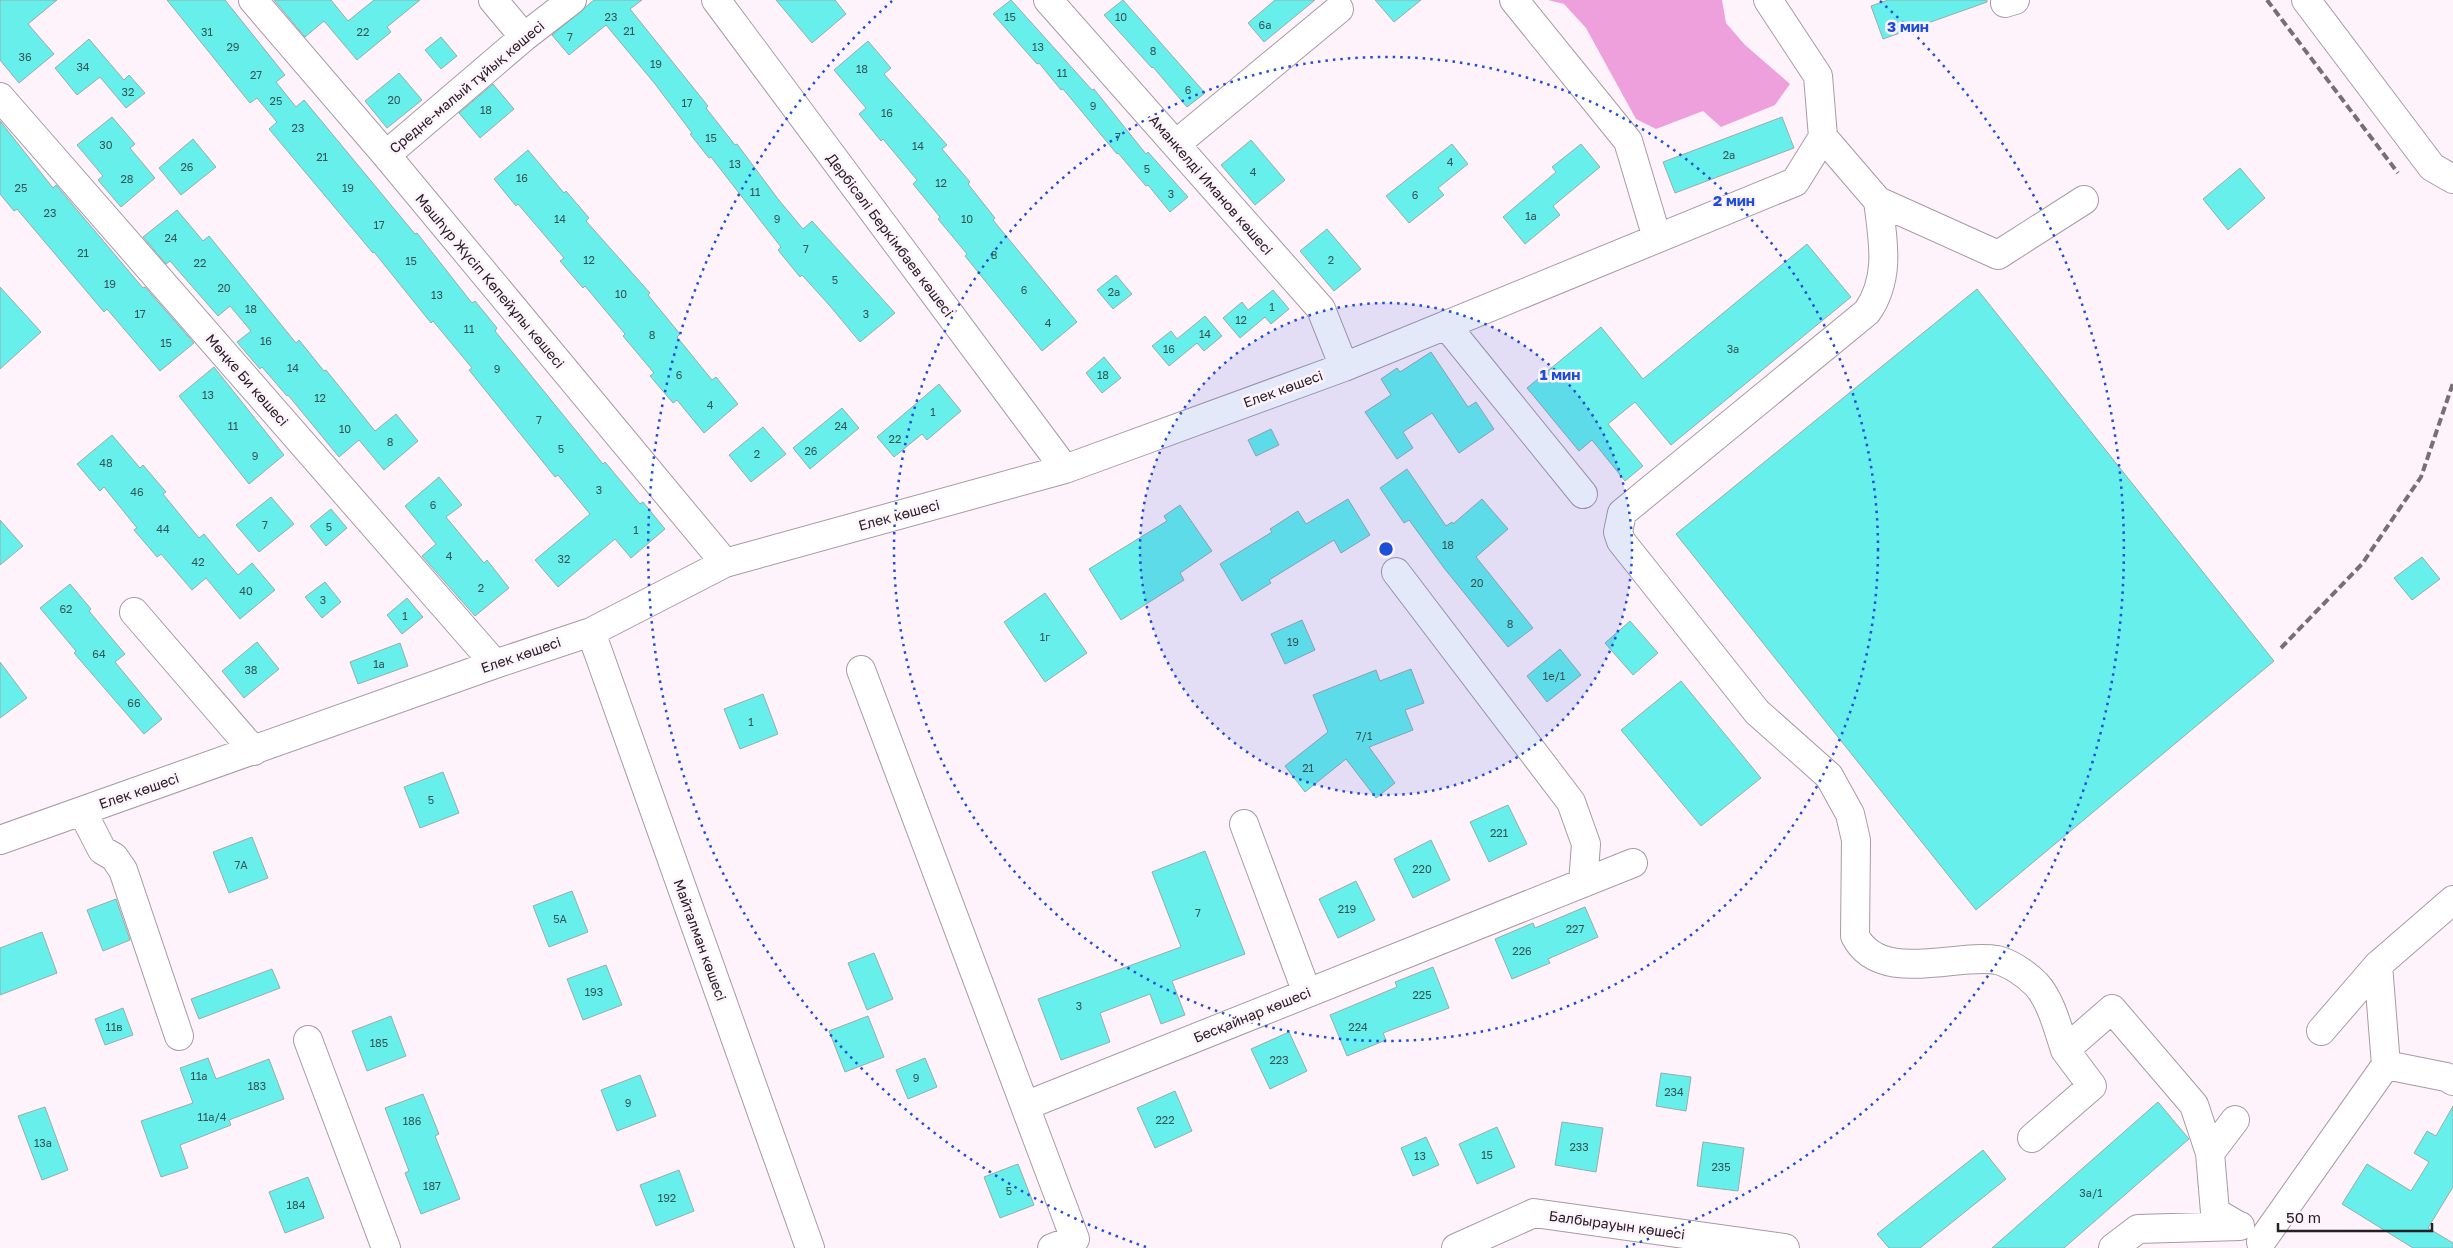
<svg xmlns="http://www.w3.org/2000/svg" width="2453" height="1248" font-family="'Golos Text',sans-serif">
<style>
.forest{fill:#eda0dc}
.building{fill:#66efeb;stroke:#99acab}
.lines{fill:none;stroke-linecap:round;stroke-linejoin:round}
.minor-casing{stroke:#a89aa5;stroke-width:30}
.minor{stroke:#fff;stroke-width:28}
.rail{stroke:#776f75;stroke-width:4;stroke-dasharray:8 4;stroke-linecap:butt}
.ring{fill:none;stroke:#1d4ed8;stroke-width:2.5;stroke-dasharray:2.5 5}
.labels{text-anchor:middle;stroke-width:5;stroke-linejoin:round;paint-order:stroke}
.number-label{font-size:11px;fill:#365456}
.street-label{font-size:14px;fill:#262125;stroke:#fef2fb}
.centre{fill:#1d4ed8;stroke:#fef2fb;stroke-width:2.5}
.ring-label{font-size:15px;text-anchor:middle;font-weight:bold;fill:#1d4ed8;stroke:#fef2fb;stroke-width:5;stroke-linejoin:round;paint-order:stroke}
</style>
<rect width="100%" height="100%" fill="#fef2fb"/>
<!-- forest -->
<path class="forest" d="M1548,0H1722L1726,23L1745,45L1790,84L1775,105L1721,127L1703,111L1656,129L1636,119L1586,28L1564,4Z"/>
<!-- building -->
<path class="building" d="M0,0H57L28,24L54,54L19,83L0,60Z
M167,0H225L285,75L276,82L296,107L304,100L415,234L417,233L472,303L475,301L497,328L495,331L603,464L605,462L640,504L643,502L665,529L631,558L615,539L558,587L535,560L590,514L558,475L555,477L469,370L472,368L433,321L431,323L374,252L373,253L269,129L277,122L257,98L250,103Z
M274,0H331L348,21L374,0H420L387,27L391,32L357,60L324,21L305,37Z
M594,0H642L630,9L708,106L706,108L735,145L737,144L778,199L803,229L812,221L895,313L860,342L830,306L802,275L800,277L778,250L781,247L711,157L709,158L690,134L692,133L655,84L606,25L569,55L552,35Z
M776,0H835L846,14L812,43Z
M1011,0L1092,90L1094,89L1146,154L1148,152L1188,197L1170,212L1148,185L1146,186L1118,153L1117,154L1063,89L1061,90L1039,63L1037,64L993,14Z
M1123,0L1205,93L1187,107L1153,67L1152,68L1104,15Z
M1275,0H1315L1264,42L1248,23Z
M1375,0H1421L1394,22Z
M1888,0H1987V2L1883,39L1871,6Z
M441,37L457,56L441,69L425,50Z
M89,39L124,80L129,75L145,93L126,108L100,77L77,95L55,68Z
M868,41L891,68L884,74L947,145L942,149L970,182L968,184L995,218L993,220L1077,322L1042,351L965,256L967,254L938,219L940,217L913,184L917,180L883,139L881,141L859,114L866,108L834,70Z
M399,73L422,100L387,128L365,101Z
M493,84L514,109L480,138L459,113Z
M112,117L135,144L130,148L155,178L121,207L98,180L103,176L77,145Z
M1782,117L1794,148L1675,193L1663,162Z
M0,121L53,188L56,185L143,288L145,287L194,343L160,371L107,309L104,312L17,209L14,211L0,194Z
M193,139L216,167L181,195L159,168Z
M1251,140L1285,180L1255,205L1221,165Z
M1452,144L1468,164L1438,188L1444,195L1409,223L1386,196Z
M1581,144L1600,167L1553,206L1560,215L1525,244L1503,217L1556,172L1552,167Z
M528,150L564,193L566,191L589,218L586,221L650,293L648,295L680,334L677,337L712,380L716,377L738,404L704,433L677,400L673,403L650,376L654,373L623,336L625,334L585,286L583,288L560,261L564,258L518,204L516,206L494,179Z
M2240,168L2265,198L2228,230L2203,199Z
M177,210L203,241L209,236L296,343L299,340L324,371L326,370L375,431L396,414L418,441L384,470L359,440L339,457L288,395L287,396L262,367L260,369L237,342L251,331L230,306L218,316L170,261L166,264L143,237Z
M1327,229L1361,269L1334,291L1300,251Z
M1807,244L1851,297L1671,445L1635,402L1608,424L1643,466L1625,481L1592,440L1579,451L1527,388L1601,327L1643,379Z
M1116,275L1132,294L1113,309L1097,290Z
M0,287L41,332L0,369Z
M1977,289L2274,661L1976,910L1676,534Z
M1273,290L1289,309L1271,324L1265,317L1240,338L1223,318L1242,302L1248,310Z
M1205,316L1222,336L1204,351L1197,343L1169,366L1152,346L1171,331L1177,339Z
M1431,352L1468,407L1476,402L1494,429L1459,453L1432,413L1403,432L1413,448L1397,459L1365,412L1391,395L1381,379L1397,368L1400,372Z
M1104,357L1121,378L1102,393L1086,373Z
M214,367L284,455L249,484L179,396Z
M939,384L961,411L927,440L922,434L894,457L877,437Z
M842,408L859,428L810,469L793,448Z
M763,427L786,454L751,482L729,455Z
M1271,429L1279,445L1256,456L1248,440Z
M112,435L140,468L143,465L166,492L163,494L199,538L204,534L238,575L252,563L275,590L240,619L206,578L192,590L161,554L157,557L134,530L137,528L104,487L100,491L77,464Z
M1407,469L1446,526L1452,522L1453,524L1482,499L1508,529L1476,557L1533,628L1508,647L1444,568L1409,520L1404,523L1380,488Z
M439,477L462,505L446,517L484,563L487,560L509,588L475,616L422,556L436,544L405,506Z
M271,497L294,524L259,552L236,525Z
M1348,499L1370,535L1341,553L1334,540L1269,580L1271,583L1242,601L1220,564L1272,532L1270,529L1298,511L1306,524Z
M1180,505L1212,551L1180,573L1184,580L1121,620L1089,569L1167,521L1164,516Z
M331,509L347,528L326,546L310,526Z
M0,520L23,546L0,565Z
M2422,557L2440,579L2412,600L2394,578Z
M325,582L341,602L322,618L305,597Z
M70,584L91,609L89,611L125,654L115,662L162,719L144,734L74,653L76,651L40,608Z
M1045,593L1087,653L1045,682L1004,622Z
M407,598L423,617L402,634L387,615Z
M1302,620L1315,650L1285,664L1271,634Z
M1630,621L1658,653L1633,675L1605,643Z
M257,642L279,669L244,698L222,671Z
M400,643L408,666L358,684L350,662Z
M1560,649L1581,675L1547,702L1527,676Z
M0,662L27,698L0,718Z
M1411,669L1424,703L1405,710L1413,730L1369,747L1395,783L1376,798L1346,759L1305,792L1285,766L1328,732L1313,695L1376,670L1380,681Z
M1681,681L1761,778L1701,826L1621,730Z
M763,694L778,734L740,749L724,709Z
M443,772L459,813L420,828L404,787Z
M1508,805L1527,844L1489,862L1470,822Z
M252,837L268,878L229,893L213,852Z
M1431,840L1450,880L1413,898L1394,859Z
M1205,851L1245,954L1172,981L1185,1015L1161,1024L1150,994L1100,1013L1110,1042L1061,1060L1038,999L1181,947L1152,872Z
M1356,881L1375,920L1338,938L1319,899Z
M572,891L588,932L549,947L533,906Z
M116,899L130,940L103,951L87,910Z
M1585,907L1598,937L1548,959L1550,963L1512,979L1495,939L1533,923L1535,928Z
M42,932L57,973L0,995V948Z
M874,953L893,999L867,1010L848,963Z
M606,965L622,1005L583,1020L567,979Z
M1433,967L1449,1008L1383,1033L1386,1040L1347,1056L1330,1015L1397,987L1395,982Z
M272,969L280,988L199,1019L191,999Z
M123,1008L133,1035L105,1045L95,1019Z
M391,1016L406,1056L367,1071L352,1031Z
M868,1016L884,1057L845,1072L829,1031Z
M1289,1032L1307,1071L1270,1089L1251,1049Z
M208,1058L216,1079L269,1059L284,1099L229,1120L231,1125L180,1145L188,1168L161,1177L141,1121L193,1103L180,1068Z
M925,1058L937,1087L908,1099L896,1070Z
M1661,1073L1691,1077L1686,1111L1656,1106Z
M640,1075L656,1116L617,1131L601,1090Z
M1175,1091L1192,1131L1155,1148L1137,1108Z
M423,1094L439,1134L435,1136L460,1199L421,1214L405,1173L409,1171L385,1108Z
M2158,1102L2189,1139L2064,1248H1992Z
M2453,1106V1187L2428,1228L2453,1243V1248H2413L2342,1204L2367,1164L2411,1191L2429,1162L2414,1153L2427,1131L2436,1136Z
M45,1107L68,1170L42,1180L18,1116Z
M1562,1122L1603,1128L1596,1172L1555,1165Z
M1497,1127L1515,1167L1477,1184L1459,1144Z
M1426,1137L1439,1165L1413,1176L1401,1148Z
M1703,1142L1744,1148L1738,1191L1697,1186Z
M1983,1150L2006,1179L1920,1248H1889L1877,1234Z
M1018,1164L1034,1205L1000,1218L984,1177Z
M679,1170L694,1211L656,1226L640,1185Z
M308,1177L324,1218L285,1233L269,1192Z"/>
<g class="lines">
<!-- minor casing -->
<g class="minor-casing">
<path id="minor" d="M253,0L386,155L725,563
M493,0L524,37
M716,0L1065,469
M1048,0L1321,309L1344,367
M1514,0L1628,141L1657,238
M2306,0L2432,167L2453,179
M2005,3L2015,0
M0,97L495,664
M1823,137L1878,201L1998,255L2084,200
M1176,144L1339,9
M386,155L524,37L572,0
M1878,201C1883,240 1891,278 1867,312L1622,513L1618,532L1621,541L1757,712L1829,776L1850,814L1856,840L1855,936C1880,985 1955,953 1997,960C2010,963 2026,974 2036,984C2051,1000 2058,1029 2065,1050
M1446,325L1583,494
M1396,572L1571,802L1586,844L1583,883
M134,612L254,751
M591,632L810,1248
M861,670L1075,1239L1052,1248
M82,811L102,850L114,857L123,870L179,1036
M1244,824L1307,993
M0,840L495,664L591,632L725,563L1065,469L1344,367L1795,182L1823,137L1818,76L1768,0
M2321,1031L2378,965
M308,1040L386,1248
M2386,1065L2446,1077L2453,1081
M1025,1106L1633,863
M2032,1138L2092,1086L2065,1050L2112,1009L2194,1105L2210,1153L2215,1212L2239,1226
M2210,1153L2235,1120
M2261,1242L2386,1065L2378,965L2453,900
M1456,1248L1534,1213L1785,1248
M2113,1248L2138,1229L2240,1226"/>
</g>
<!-- minor -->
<use href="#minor" class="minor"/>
<!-- rail -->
<path class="rail" d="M2267,0L2398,173
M2281,648L2362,564L2421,477L2453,383"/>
</g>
<!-- distance rings -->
<circle cx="1386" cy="549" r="246" fill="#1d4ed8" fill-opacity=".12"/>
<g class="ring">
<circle cx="1386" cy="549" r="246"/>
<circle cx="1386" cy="549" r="492"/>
<path d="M1146 1247A738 738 0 0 1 892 1M1880 1A738 738 0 0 1 1626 1247"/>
</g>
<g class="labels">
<!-- number labels -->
<g class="number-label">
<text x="611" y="21">23</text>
<text x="1010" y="21">15</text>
<text x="1121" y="21">10</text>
<text x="1265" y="29">6а</text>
<text x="629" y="35">21</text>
<text x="207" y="36">31</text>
<text x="363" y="36">22</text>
<text x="570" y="41">7</text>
<text x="233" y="51">29</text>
<text x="1038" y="51">13</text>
<text x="1153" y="55">8</text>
<text x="25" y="61">36</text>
<text x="656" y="68">19</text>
<text x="83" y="71">34</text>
<text x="862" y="73">18</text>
<text x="1062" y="77">11</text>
<text x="256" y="79">27</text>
<text x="1188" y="94">6</text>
<text x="128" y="96">32</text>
<text x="394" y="104">20</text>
<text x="276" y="105">25</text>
<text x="687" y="107">17</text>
<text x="1093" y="110">9</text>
<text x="486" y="114">18</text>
<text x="887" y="117">16</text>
<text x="298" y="132">23</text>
<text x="1118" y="141">7</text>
<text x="711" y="142">15</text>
<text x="106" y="149">30</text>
<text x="918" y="150">14</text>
<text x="1729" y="159">2а</text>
<text x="322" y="161">21</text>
<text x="1450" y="166">4</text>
<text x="735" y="168">13</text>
<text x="187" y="171">26</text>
<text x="1147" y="173">5</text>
<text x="1253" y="176">4</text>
<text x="522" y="182">16</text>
<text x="127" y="183">28</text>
<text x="941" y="187">12</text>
<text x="21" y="192">25</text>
<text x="348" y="192">19</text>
<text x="755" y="196">11</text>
<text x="1171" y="198">3</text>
<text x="1415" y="199">6</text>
<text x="50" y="217">23</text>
<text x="1531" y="220">1а</text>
<text x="560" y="223">14</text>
<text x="777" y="223">9</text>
<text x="967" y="223">10</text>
<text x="379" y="229">17</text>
<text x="171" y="242">24</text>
<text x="806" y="253">7</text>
<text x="83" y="257">21</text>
<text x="994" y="259">8</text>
<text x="589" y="264">12</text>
<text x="1331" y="264">2</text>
<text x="411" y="265">15</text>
<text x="200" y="267">22</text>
<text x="835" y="284">5</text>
<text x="110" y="288">19</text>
<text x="224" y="292">20</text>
<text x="1024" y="294">6</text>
<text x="1114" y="296">2а</text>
<text x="621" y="298">10</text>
<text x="437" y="299">13</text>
<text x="1272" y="311">1</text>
<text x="251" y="313">18</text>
<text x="140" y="318">17</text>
<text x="866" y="318">3</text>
<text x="1241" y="324">12</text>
<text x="1048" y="327">4</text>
<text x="469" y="333">11</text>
<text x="1205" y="338">14</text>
<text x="652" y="339">8</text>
<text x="266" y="345">16</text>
<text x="166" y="347">15</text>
<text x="1169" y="353">16</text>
<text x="1733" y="353">3а</text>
<text x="293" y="372">14</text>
<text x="497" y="373">9</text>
<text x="679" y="379">6</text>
<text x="1103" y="379">18</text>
<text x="208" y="399">13</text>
<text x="320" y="402">12</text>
<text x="710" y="409">4</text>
<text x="933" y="416">1</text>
<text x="539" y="424">7</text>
<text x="233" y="430">11</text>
<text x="841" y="430">24</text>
<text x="345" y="433">10</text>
<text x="895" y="443">22</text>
<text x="390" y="446">8</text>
<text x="561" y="453">5</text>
<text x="811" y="455">26</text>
<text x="757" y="458">2</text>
<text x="255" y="460">9</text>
<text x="106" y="467">48</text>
<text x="599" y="494">3</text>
<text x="137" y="496">46</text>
<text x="433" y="509">6</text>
<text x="265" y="529">7</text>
<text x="329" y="531">5</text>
<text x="163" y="533">44</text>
<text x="636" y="534">1</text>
<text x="1448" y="549">18</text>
<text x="449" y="560">4</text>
<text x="564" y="563">32</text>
<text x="198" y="566">42</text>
<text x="1477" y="587">20</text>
<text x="481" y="592">2</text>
<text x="246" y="595">40</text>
<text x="323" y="604">3</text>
<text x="66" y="613">62</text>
<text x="405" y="620">1</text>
<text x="1510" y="628">8</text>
<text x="1045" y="641">1г</text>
<text x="1293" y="646">19</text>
<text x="99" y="658">64</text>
<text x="379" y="668">1а</text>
<text x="251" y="674">38</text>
<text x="1554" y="680">1е/1</text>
<text x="134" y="707">66</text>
<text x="751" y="726">1</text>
<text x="1364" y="740">7/1</text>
<text x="1308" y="772">21</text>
<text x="431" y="804">5</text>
<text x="1499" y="837">221</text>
<text x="241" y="869">7А</text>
<text x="1422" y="873">220</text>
<text x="1347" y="913">219</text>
<text x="1198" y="917">7</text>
<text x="560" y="923">5А</text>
<text x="1575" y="933">227</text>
<text x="1522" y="955">226</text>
<text x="594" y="996">193</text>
<text x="1422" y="999">225</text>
<text x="1079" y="1010">3</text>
<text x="114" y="1031">11в</text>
<text x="1358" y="1031">224</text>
<text x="379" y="1047">185</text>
<text x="1279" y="1064">223</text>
<text x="199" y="1080">11а</text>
<text x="916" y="1082">9</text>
<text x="257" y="1090">183</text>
<text x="1674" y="1096">234</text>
<text x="628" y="1107">9</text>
<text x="212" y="1121">11а/4</text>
<text x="1165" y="1124">222</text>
<text x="412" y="1125">186</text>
<text x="43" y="1147">13а</text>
<text x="1579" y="1151">233</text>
<text x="1487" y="1159">15</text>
<text x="1420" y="1160">13</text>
<text x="1721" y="1171">235</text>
<text x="432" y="1190">187</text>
<text x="1009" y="1195">5</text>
<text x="2091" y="1197">3а/1</text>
<text x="667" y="1202">192</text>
<text x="296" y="1209">184</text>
</g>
<!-- street labels -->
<g class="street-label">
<text transform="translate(467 87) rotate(-40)" y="5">Средне-малый тұйық көшесі</text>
<text transform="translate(1211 185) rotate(49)" y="5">Аманкелді Иманов көшесі</text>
<text transform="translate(890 235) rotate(53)" y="5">Дербісәлі Беркімбаев көшесі</text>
<text transform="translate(490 281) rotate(50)" y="5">Мәшһүр Жүсіп Көпейұлы көшесі</text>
<text transform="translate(247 380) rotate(49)" y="5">Мөңке Би көшесі</text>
<text transform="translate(1283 389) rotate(-20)" y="5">Елек көшесі</text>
<text transform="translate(899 515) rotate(-15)" y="5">Елек көшесі</text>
<text transform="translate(521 655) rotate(-19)" y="5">Елек көшесі</text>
<text transform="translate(139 791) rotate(-19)" y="5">Елек көшесі</text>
<text transform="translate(700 940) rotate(70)" y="5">Майталман көшесі</text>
<text transform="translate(1252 1015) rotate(-22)" y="5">Бесқайнар көшесі</text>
<text transform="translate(1617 1225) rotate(8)" y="5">Балбырауын көшесі</text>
</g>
</g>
<circle cx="1386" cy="549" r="8" class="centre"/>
<g class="ring-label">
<text x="1908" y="32">3 мин</text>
<text x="1734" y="206">2 мин</text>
<text x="1560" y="380">1 мин</text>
</g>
<!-- scale -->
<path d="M2278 1223v8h154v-8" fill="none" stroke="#262125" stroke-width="2.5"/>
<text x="2286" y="1223" font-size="15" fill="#262125" stroke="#fef2fb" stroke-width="4" paint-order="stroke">50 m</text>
</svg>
